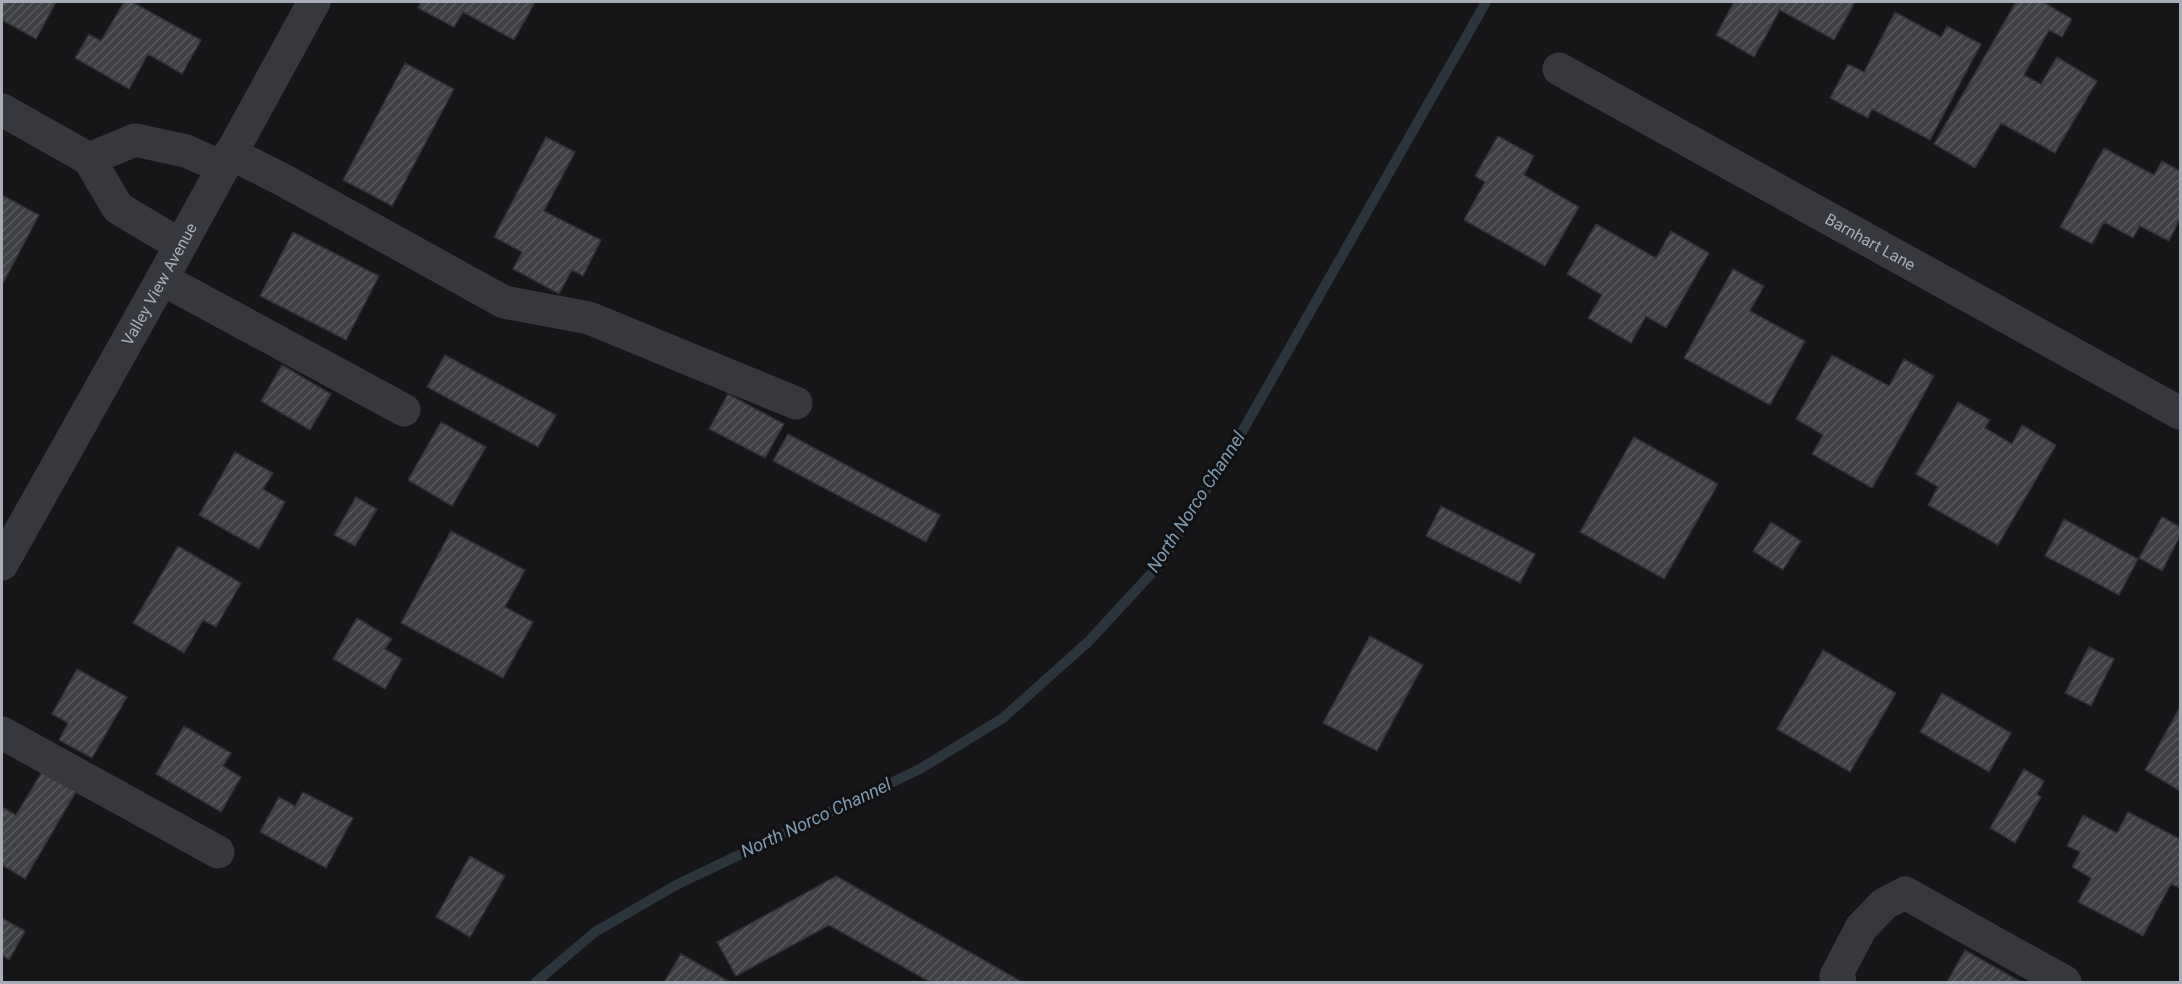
<svg xmlns="http://www.w3.org/2000/svg" width="2182" height="984" font-family="Roboto,sans-serif">
<style>
.lines{fill:none;stroke-linecap:round;stroke-linejoin:round}
.stream{stroke:#2c353c;stroke-width:10}
.building{fill:url(#building-hatch);stroke:#303034;stroke-width:1.5}
.minor{stroke:#37383d;stroke-width:33}
.labels{text-anchor:middle;stroke-width:6;stroke-linejoin:round;paint-order:stroke}
.street-label{font-size:16px;fill:#a8adb8;stroke:#111113}
.water-label{font-size:18px;font-style:italic;fill:#7f9bb3;stroke:#111113}
</style>
<defs>
<pattern id="building-hatch" width="6" height="6" patternUnits="userSpaceOnUse" patternTransform="scale(1.5)"><rect width="6" height="6" fill="#404145"/><path d="M-1 1l2-2M0 6l6-6M5 7l2-2" fill="none" stroke="#595a5e"/></pattern>
</defs>
<rect width="100%" height="100%" fill="#161618"/>
<g class="lines">
<!-- stream -->
<path class="stream" d="M536,982L595,932L678,884L920,769L1003,718L1089,641L1161,563L1239,437L1486,2"/>
</g>
<!-- building -->
<path class="building" d="M2,2H56L36,39L2,20Z
M124,2H132L201,40L182,74L148,54L129,89L75,58L89,34L101,41Z
M421,2H535L514,40L463,12L454,27L418,8Z
M1734,2H1855L1834,40L1780,10L1754,57L1716,35Z
M2016,2H2043L2072,19L2062,37L2049,30L2024,75L2041,84L2057,57L2097,81L2055,153L2001,123L1975,168L1934,144Z
M1895,12L1941,37L1947,26L1981,44L1930,140L1872,109L1868,118L1830,98L1848,64L1864,72Z
M405,63L454,89L392,206L343,180Z
M1498,136L1534,156L1524,175L1579,207L1545,266L1464,220L1485,182L1475,176Z
M546,137L575,152L544,211L601,240L583,276L572,270L559,294L513,269L522,252L494,237Z
M2104,148L2154,175L2162,161L2180,171V219L2169,241L2140,226L2133,238L2104,222L2092,244L2060,227Z
M2,195L39,215L2,285Z
M1596,224L1656,258L1671,231L1709,253L1666,328L1646,316L1631,343L1588,318L1602,295L1567,274Z
M293,232L379,276L346,340L260,296Z
M1733,269L1764,286L1750,311L1805,341L1770,405L1684,358Z
M445,355L556,415L538,447L427,387Z
M1832,355L1889,386L1904,359L1934,376L1872,488L1812,454L1823,435L1796,419Z
M282,365L331,394L310,430L261,401Z
M728,394L784,424L765,458L709,429Z
M1958,402L1990,420L1985,428L2012,444L2022,425L2056,445L1998,545L1928,505L1938,487L1916,474Z
M441,422L486,447L452,506L408,480Z
M788,434L940,515L926,542L773,461Z
M1634,437L1718,484L1664,579L1580,532Z
M235,452L273,473L263,489L285,502L259,549L199,515Z
M356,497L377,509L355,546L334,535Z
M1441,506L1535,554L1520,583L1426,536Z
M2162,517L2180,527V536L2162,571L2139,558Z
M2064,519L2138,559L2119,595L2045,556Z
M1771,522L1801,541L1783,570L1753,551Z
M451,531L525,570L505,607L533,622L503,678L401,623Z
M178,546L241,583L216,627L203,620L184,653L133,623Z
M357,618L392,639L385,649L402,659L385,689L333,659Z
M1370,636L1423,665L1377,751L1323,723Z
M2089,647L2114,659L2091,706L2065,693Z
M1823,650L1896,693L1850,772L1777,729Z
M77,669L127,697L92,758L59,740L68,723L52,714Z
M1942,693L2011,733L1989,772L1920,732Z
M2180,707V791L2145,770Z
M184,726L231,753L223,766L241,777L221,812L156,774Z
M2024,769L2044,781L2037,794L2041,797L2015,843L1990,828Z
M43,770L77,790L25,879L2,865V807L16,815Z
M303,792L353,818L326,868L260,832L279,797L295,806Z
M2128,812L2180,839V888L2171,884L2143,936L2078,902L2091,878L2072,867L2080,852L2067,846L2083,815L2117,833Z
M470,856L505,876L470,937L436,917Z
M836,876L1022,982H930L829,925L736,976L717,942Z
M2,918L25,931L9,960L2,955Z
M1965,950L2021,982H1947Z
M681,954L730,982H664Z"/>
<g class="lines">
<!-- minor -->
<g class="minor">
<path id="s1" d="M1559,69L2180,413"/>
<path d="M2,110L89,159L118,208L180,245"/>
<path d="M230,153L285,181L504,302L589,318L796,403"/>
<path d="M89,159L135,140L186,151L222,167"/>
<path d="M162,279L404,410"/>
<path id="s2" d="M2,564L162,279L314,2"/>
<path d="M2,733L218,852"/>
<path d="M1840,982L1836,976L1861,928L1884,904L1905,893L2065,982"/>
</g>
</g>
<g class="labels">
<!-- street labels -->
<g class="street-label">
<text dy="6" stroke="none"><textPath href="#s1" startOffset="356">Barnhart Lane</textPath></text>
<text dy="6" stroke="none"><textPath href="#s2" startOffset="321">Valley View Avenue</textPath></text>
</g>
<!-- water labels -->
<g class="water-label">
<text transform="translate(1196 502) rotate(-57)" y="6">North Norco Channel</text>
<text transform="translate(816 818) rotate(-25)" y="6">North Norco Channel</text>
</g>
</g>
<!-- border -->
<rect width="2182" height="984" fill="none" stroke="#a8adb8" stroke-width="6"/>
</svg>
